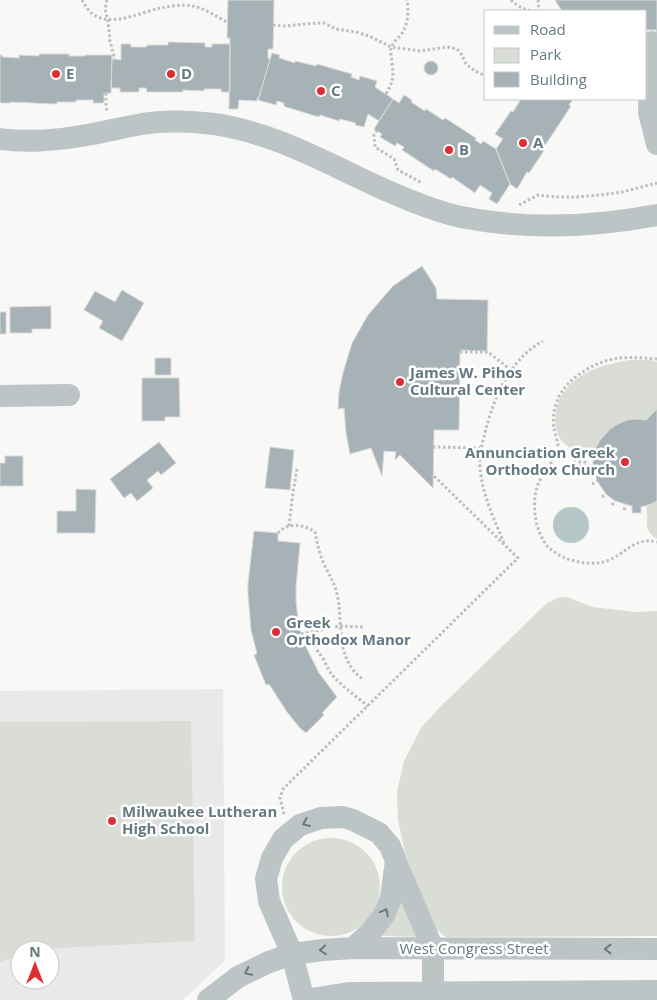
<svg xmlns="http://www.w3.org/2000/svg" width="657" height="1000" font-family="'Open Sans',sans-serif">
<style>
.built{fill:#e9e9e9;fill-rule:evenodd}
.green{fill:#daddd5}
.water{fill:#b4c6c6}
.building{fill:#a6b2b5;stroke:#dad9d8}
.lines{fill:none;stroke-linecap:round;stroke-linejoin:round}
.path{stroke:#babec0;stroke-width:3;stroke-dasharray:2.5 2.5;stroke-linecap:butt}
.minor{stroke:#bdc4c6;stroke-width:22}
.oneway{stroke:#647a80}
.poi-dot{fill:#de2f34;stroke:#fff;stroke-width:2}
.labels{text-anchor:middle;stroke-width:5;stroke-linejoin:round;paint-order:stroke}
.poi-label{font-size:15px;font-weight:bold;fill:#647a80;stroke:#fff;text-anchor:start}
.street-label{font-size:15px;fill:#647a80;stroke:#fff}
</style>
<rect width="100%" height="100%" fill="#f8f8f6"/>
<!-- built -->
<path class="built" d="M223,689L225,960L191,993L182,1000H0V691ZM20,950H50V980H20Z"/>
<!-- green -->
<path class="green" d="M629,360H651L657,362V409L646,420C623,418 602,428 595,451C590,451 572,448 569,447C552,438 553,412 560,398C563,393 568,387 572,383C588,368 608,364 629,360Z
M657,501V539C641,529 650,520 646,506Z
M567,597L592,607L636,612L657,611V936L446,937L434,928L405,853L398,820L397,791L404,761L421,728L440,707L547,603L558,598Z
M191,721L195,941L20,950V955L0,962V722Z
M282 887a49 49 0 1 1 98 0a49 49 0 1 1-98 0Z
M401,895L417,937L383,936L382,934Z"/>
<!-- water -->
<path class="water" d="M553 525a18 18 0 1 1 36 0a18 18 0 1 1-36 0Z"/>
<!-- building -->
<path class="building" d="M228,0H274L273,49H268V58L270,59L259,98H257V101L239,100L238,109H229L230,38H227Z
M555,0H657V34H656V30H646V11H562Z
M168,42L205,43V47H212V44H230V92H221V89H204V91L183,90V92H147L146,88H139V92H120V88H111L112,59L121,60V44H131V47H147V45H168Z
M272,53L280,55L279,58L295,63V61L316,66L317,64L352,74L351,77L359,80L360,76L377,81L375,87L393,99L379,121L368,114L364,127L355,125L356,123L340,119L339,121L320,115L319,117L286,107L284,106V103L277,101L276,105L258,100Z
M39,54H69V56H85V55H112L111,93H104V103H93V100H76V102H57V104L10,102V103H0V55H2V57L19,58V55L39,56Z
M424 68a7 7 0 1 1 14 0a7 7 0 1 1-14 0Z
M404,95L412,100L411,102L425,111L426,109L443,120L445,118L476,138L475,140L481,144L483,141L496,149L510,184L497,204L489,199L492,193L480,185L475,193L452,177L451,179L435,169L434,171L402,150L404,147L397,143L395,146L380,137L382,134L374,129L393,99L399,103Z
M520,99H573L569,105L571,106L544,147L545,149L529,173L527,172L517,189L510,184L496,149L503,139L495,134L511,111L513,112L521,99Z
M422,266L436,288L437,299L488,300L487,351L460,350L459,430H434L433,488L400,455L395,460L396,452L384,451L382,476L371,448L350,454L346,433L344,408L338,409L339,392L343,373L352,343L368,315L393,286Z
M122,290L144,303L122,341L99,328L103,321L84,310L95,291L115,302Z
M51,306V329H32V333H10V307Z
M0,312H6V334H0Z
M155,358H171V375H155Z
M142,378H179L180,417H165V421H142Z
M657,409V501L651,504L641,507V513H632V506L615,501L606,494L597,481L593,467V458L596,448L600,440L610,429L618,424L627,420L636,419L646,420Z
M159,442L176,463L161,475L158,471L147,480L153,488L137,501L131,493L124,498L110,479Z
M270,447L294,450L290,490L265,488Z
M5,456H23V486H0V463H5Z
M76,489L96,490L95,533H57V511H76Z
M254,531L278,533V541L300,543L296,587V601L298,620L301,634L297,635L299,642L303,641L319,673L337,697L322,713L324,715L306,733L300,728L287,712L269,684L266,685L254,655L257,654L251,630L248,594V583Z
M17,963H20V980H35V981H17Z"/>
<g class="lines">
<!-- path -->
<path class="path" d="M82,0C85,5 88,11 94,15C113,27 141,12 161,8C171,6 183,4 192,6C203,7 217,17 227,22
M107,0L105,9L108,20L110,41L115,60
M511,0C518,7 525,10 535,11
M538,0L539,11
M273,25L285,26L317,23H324L336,29L356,32L369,36L391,47L420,51L447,47L457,49L462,55L466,64L475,71L486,76
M106,93V104L107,112
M386,94C393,82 394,77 392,64C392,58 390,53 391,48C393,42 397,39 401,35C408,25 409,12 407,0
M377,130L374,135L375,147L394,159L398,170L422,183
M519,205L538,195L556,197H577L600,195L622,192L657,183
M460,352H488L511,370
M657,359C645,358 632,357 619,358C591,362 557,383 554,413C553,418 553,424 554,428C555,435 559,444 558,450C554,461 545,470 540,480C530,499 534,532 549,548C553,551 560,556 565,558C578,563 596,566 609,560C627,552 635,537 657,542
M433,447L481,448
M588,453L594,454
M585,461V462H572V466H593
M588,474L595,473
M592,484L597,481
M602,497L606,494
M612,505L615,501
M624,510L626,505
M289,526L293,492L297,469
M278,533C288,522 303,524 315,532C317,542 319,552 323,562C328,573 334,581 337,594C343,619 336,647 353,670C356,674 360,677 364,680
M504,543C494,519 482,494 480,467C479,455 482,444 485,433C494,397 509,360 543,341
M314,631C310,645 317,649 324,660C327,666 329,672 334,677C344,688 357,697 368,706
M301,634L340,626L364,627
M284,814L280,798L283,789L518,558L433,475"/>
<!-- minor -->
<path class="minor" d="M651,42L649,112L657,144
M0,139C26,143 61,140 87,135C105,132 124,127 142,124C166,120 190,121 214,124C277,133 333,167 390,192C413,202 437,212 461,217C526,230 593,227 657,215
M0,396L69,395
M397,864L433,949V1000
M208,1000L238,977L269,962L292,954L323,950L353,948L657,949
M304,1000L292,954L269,901L266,879L272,858L283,839L300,825L321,818L343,817L353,820L379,833L390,846L396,861L391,898L384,915L371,932L353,948
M304,1000L349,993L657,991"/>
</g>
<!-- one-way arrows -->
<defs><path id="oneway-chevron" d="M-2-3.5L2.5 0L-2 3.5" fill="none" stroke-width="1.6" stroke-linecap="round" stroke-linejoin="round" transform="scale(1.25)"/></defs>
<g class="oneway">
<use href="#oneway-chevron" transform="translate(306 823) rotate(157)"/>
<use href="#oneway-chevron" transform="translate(385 912) rotate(-62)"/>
<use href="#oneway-chevron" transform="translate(608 949) rotate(-180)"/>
<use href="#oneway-chevron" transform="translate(323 950) rotate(175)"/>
<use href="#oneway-chevron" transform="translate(248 972) rotate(154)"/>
</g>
<!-- markers -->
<g class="poi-dot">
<circle cx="56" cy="74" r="5"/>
<circle cx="171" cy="74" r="5"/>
<circle cx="321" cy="91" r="5"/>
<circle cx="523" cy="143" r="5"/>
<circle cx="449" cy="150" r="5"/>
<circle cx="400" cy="382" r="5"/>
<circle cx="625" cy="462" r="5"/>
<circle cx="276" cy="632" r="5"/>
<circle cx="112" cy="821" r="5"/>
</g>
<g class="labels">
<!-- poi labels -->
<g class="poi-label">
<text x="66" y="79">E</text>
<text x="181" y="79">D</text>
<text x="331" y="96">C</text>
<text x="533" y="148">A</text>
<text x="459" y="155">B</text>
<text x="410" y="378">James W. Pihos<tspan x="410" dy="17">Cultural Center</tspan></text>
<text x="615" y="458" text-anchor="end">Annunciation Greek<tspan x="615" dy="17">Orthodox Church</tspan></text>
<text x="286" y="628">Greek<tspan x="286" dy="17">Orthodox Manor</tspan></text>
<text x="122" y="817">Milwaukee Lutheran<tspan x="122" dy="17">High School</tspan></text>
</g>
<!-- street labels -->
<g class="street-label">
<text x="474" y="954">West Congress Street</text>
</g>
</g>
<!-- legend -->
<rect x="484" y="10" width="162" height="90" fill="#ffffff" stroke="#c1cacc"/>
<rect x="494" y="26" width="25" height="8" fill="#bdc4c6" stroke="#c1cacc"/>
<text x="530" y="35" font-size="15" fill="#647a80">Road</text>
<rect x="494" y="48" width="25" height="15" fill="#daddd5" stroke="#c1cacc"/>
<text x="530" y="60" font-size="15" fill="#647a80">Park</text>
<rect x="494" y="72" width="25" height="15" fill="#a6b2b5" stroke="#c1cacc"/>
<text x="530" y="85" font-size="15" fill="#647a80">Building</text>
<!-- north arrow -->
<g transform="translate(35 965)"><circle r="24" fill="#ffffff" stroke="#c1cacc"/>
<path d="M0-4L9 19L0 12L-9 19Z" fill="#de2f34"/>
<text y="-8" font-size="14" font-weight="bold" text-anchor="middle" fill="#647a80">N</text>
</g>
</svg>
